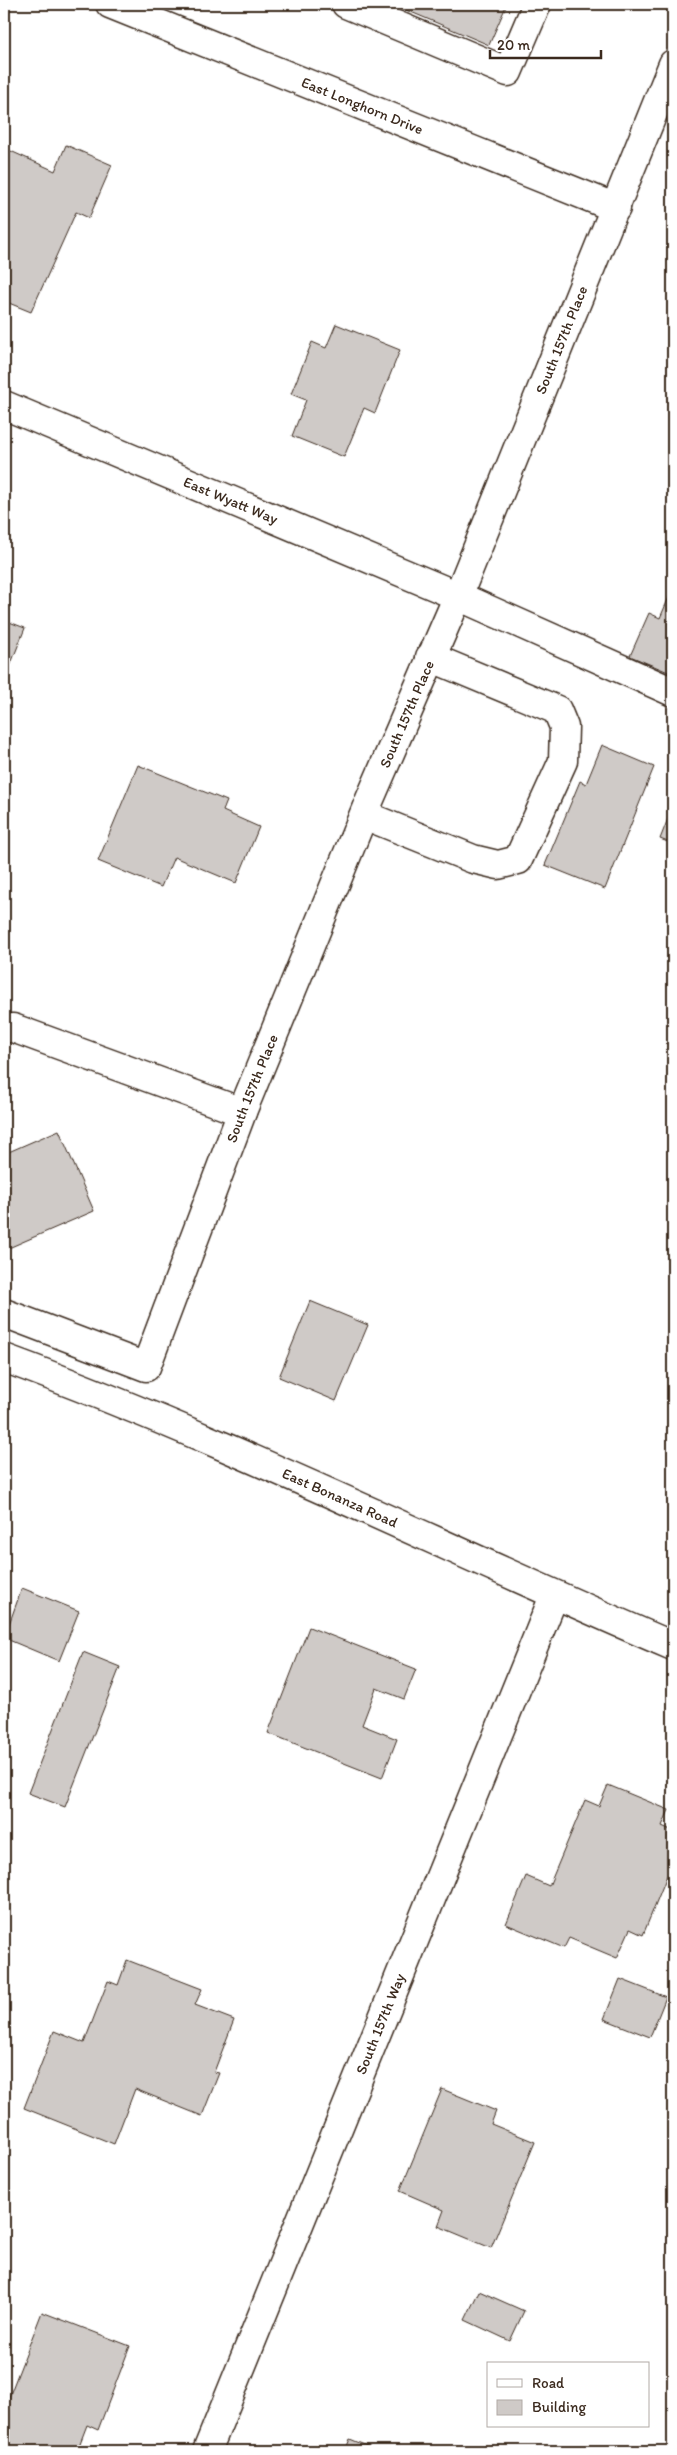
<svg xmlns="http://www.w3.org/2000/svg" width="677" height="2455" font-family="Itim,sans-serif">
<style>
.building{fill:#cfcac7;stroke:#3b2a1e}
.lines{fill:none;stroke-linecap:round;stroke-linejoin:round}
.minor-casing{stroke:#3b2a1e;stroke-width:31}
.minor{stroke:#fff;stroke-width:28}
.labels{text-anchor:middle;stroke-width:4.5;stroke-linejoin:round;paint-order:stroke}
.street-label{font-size:15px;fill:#3b2a1e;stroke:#fff}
</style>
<rect width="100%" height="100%" fill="#fff"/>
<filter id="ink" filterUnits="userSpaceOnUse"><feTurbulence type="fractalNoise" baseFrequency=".02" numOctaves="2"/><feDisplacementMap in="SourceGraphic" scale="10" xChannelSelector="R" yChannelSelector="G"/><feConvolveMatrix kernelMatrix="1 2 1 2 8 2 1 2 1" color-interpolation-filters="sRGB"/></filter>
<g filter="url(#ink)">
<!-- building -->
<path class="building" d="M392,4H507L489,45Z
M66,145L112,165L89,218L76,212L31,312L4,301V148L55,171Z
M336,324L400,350L375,413L364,408L344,457L292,436L306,400L291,394L312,342L326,348Z
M673,588V674L630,656L649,613L660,618Z
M4,620L25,628L5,679L4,678Z
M602,745L654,767L605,889L545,865L580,781L586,784Z
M138,765L227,801L223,811L259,827L236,883L174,857L161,887L98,861Z
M673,806V844L660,839Z
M59,1130L94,1211L4,1250V1154Z
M310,1301L368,1325L336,1401L279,1377Z
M22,1588L79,1611L59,1661L4,1638Z
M309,1627L416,1669L404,1699L376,1688L362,1725L397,1739L382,1778L268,1733Z
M83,1652L120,1667L65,1807L28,1793Z
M608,1785L669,1810L662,1826L673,1831V1861L643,1935L630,1929L617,1958L569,1938L564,1948L506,1924L526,1876L549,1886L585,1800L599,1806Z
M127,1960L202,1989L195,2005L234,2020L214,2072L219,2073L202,2116L135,2089L114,2144L24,2108L54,2031L84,2043L108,1981L118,1985Z
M620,1979L666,1997L650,2037L604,2019Z
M442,2089L496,2111L491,2124L535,2142L491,2248L438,2226L444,2210L400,2191Z
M479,2291L524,2311L510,2341L465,2320Z
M42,2312L130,2346L98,2430L87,2425L77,2451H4V2410Z
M350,2439L379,2451H345Z"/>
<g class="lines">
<!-- minor casing -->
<g class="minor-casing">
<g id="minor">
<path id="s1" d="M110,4L616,208"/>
<path d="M346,4L508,72L537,4"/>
<path id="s2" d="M4,405L458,596L673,692"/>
<path d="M364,815L473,859L498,865L518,860L563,761L564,727L557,710L430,657"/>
<path d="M4,1028H13L242,1112"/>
<path id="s3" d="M4,1313L146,1367L242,1112L370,799L458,596L673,64"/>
<path id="s4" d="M4,1358C232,1442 450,1551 673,1646"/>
<path id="s5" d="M207,2451L554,1596"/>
</g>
</g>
<!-- minor -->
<use href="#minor" class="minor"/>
</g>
</g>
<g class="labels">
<!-- street labels -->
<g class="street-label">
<text dy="5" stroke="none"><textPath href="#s1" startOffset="272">East Longhorn Drive</textPath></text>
<text dy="5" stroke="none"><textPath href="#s3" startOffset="1260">South 157th Place</textPath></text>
<text dy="5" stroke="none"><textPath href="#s2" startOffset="246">East Wyatt Way</textPath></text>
<text dy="5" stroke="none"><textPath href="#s3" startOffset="855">South 157th Place</textPath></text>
<text dy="5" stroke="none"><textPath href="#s3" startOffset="450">South 157th Place</textPath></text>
<text dy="5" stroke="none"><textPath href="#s4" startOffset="364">East Bonanza Road</textPath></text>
<text dy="5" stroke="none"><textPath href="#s5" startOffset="461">South 157th Way</textPath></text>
</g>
</g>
<!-- margin -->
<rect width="677" height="2455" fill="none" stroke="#fff" stroke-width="20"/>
<rect x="10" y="10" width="657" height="2435" fill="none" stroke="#3b2a1e" stroke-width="2" filter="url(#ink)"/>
<!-- legend -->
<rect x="487" y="2362" width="162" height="65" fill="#ffffff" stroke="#b1aaa5"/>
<rect x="497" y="2379" width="25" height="8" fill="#ffffff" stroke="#b1aaa5"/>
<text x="532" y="2388" font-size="15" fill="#3b2a1e">Road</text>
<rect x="497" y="2400" width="25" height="15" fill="#cfcac7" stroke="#b1aaa5"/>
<text x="532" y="2412" font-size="15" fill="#3b2a1e">Building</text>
<!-- scale -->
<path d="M490 50v8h111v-8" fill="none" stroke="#3b2a1e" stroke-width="2.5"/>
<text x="497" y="50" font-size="15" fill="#3b2a1e" stroke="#ffffff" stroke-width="4" paint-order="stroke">20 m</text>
</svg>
